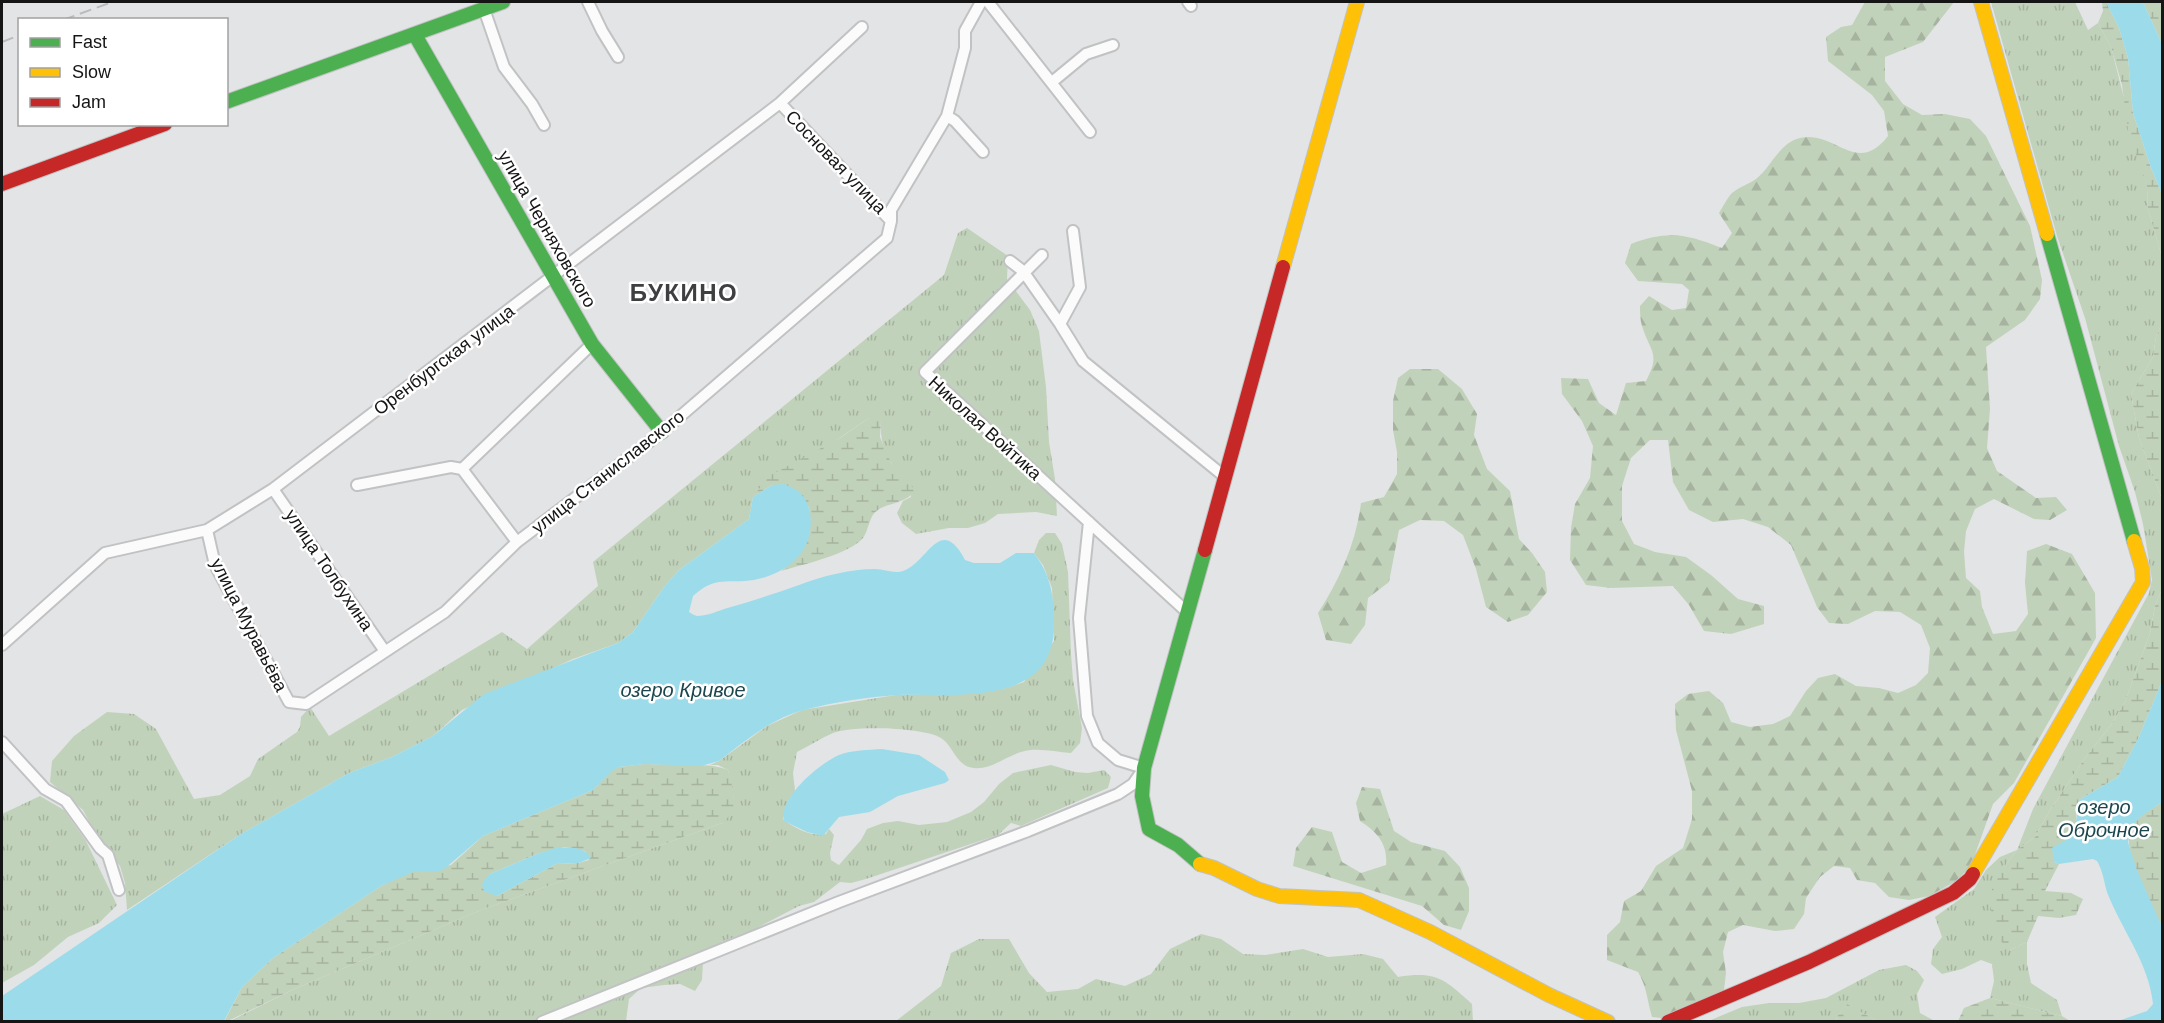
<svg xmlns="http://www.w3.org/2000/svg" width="2164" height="1023" font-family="Arial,sans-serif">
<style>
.grass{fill:url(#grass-tufts)}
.forest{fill:url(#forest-firs)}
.wetland{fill:url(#wetland-marsh);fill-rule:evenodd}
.water{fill:#9cdcea}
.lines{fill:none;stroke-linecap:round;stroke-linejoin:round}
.street-casing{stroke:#c1c2c3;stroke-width:14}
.fast-casing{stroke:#c1c2c3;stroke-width:16}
.slow-casing{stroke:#c1c2c3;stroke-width:16}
.jam-casing{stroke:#c1c2c3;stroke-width:16}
.street{stroke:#fbfbfb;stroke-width:10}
.fast{stroke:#4caf50;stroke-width:14}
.slow{stroke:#ffc107;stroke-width:14}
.jam{stroke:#c62828;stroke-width:14}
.rail{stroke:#babbbc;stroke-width:2;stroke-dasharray:12 6;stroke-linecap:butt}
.labels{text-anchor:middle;stroke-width:5;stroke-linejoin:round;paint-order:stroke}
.street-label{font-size:18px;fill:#151516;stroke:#fff}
.water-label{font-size:20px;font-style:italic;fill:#1c464e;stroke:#fff}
.district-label{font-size:24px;font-weight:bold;letter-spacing:1.5px;fill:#3e3f41;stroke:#fff}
</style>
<defs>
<pattern id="grass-tufts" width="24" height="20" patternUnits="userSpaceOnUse" patternTransform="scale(1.5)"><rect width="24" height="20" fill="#c1d2ba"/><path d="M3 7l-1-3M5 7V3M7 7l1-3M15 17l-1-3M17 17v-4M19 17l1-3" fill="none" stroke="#a5b39f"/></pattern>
<pattern id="forest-firs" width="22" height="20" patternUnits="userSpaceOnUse" patternTransform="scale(1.5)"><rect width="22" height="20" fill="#c1d2ba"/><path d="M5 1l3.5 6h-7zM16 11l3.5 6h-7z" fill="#a5b39f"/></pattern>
<pattern id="wetland-marsh" width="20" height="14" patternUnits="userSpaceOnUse" patternTransform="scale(1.5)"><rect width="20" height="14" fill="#c1d2ba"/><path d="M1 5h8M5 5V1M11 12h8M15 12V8" fill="none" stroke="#a5b39f"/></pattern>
</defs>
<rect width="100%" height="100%" fill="#e3e4e6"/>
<!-- grass -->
<path class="grass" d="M1991,2H2075L2088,30L2098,23L2111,47L2147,188L2148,209L2162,257V323L2156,337L2153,357L2131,394L2139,438L2162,499V589L2155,606L2150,633L2125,702L2111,725L2085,758L2050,810L2035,837L2017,850L2004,867L2010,950L2027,942V964L2031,983L2057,1000L2062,1016L1990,998L1994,981L1992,964L1981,960L1962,969L1942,974L1931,964L1933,949L1942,937L1935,917L1974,889L1986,870L2000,857L2017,850L2033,809L2149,593L2152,580L2143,524L2135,492L2119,446L2085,318L2057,236Z
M967,228L1008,256L1007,279L1030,310L1039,331L1046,387L1049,442L1055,479L1057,516L1036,512L998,514L985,523L968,528H949L916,534L902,523L897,513L903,501L911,497C907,471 904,482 892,464C883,452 880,436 881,422L869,418L753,497L749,519L679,570L664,587L633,632L618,643L573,659L462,710L433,736L392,757L349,773L241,834L127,910L125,883L120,866L97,836L83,810L50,782L52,761L74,736L107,712L134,714L156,729L194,799L220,795L250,776L258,759L297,732L300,727L301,717L310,707L329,736L502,632L527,649L598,586L593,562L944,275L958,233Z
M1046,533H1055L1062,544L1068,572L1071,654L1073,680L1082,728L1080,743L1071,753C1054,752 1037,747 1021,752C1004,757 987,773 969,767C956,763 952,745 941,738C925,727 851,725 833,733C821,738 809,746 797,752L793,773L795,791L788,801L783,819C794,828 811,837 826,834L829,829L834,835L830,853L831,860L839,865L861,840L867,829L883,823L898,821L919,825L947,822L971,812L984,802L999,784L1013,773L1051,765L1075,772L1088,773L1104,770L1111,777L1108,788L1021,826L1011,823L998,835L866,879L851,883L840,882L814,902L799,906L755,929L721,942L703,962L702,980L695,991L680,984L664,985L641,988L629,999L626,1021L228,1022L292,990L481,910L722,823L734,798L728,770L718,765H710L719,761L767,726L802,710L896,695L984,692L1006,688L1024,682L1054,641L1052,588L1043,565L1034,553L1039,540Z
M40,796L64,810L86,841L117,905L99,923L68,937L34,965L2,983V814Z
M1201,934L1221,939L1243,954L1265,955L1303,949L1328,957L1363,954L1383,959L1398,977C1437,971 1444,979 1472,1004L1473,1021H896L941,986L951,953L979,939H1009L1029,973L1047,992L1078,989L1096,979L1125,986L1151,974L1170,949Z
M1906,965L1917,971L1924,980L1917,994L1920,1013L1933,1020L1944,1021H1877L1847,1005L1836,1018L1837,1021L1706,1022L1742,1007L1769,1003H1799L1826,998L1879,970Z"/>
<!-- forest -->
<path class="forest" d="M1865,2H1954L1923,42L1885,57V81L1903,104L1922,115L1945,114L1970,119L1986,136L2030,226L2042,280L2040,299L2025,320L1986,347L1990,409L1987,448L1997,471L2036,498L2056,497L2067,510L2050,520L2034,519L1994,499L1975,509L1966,531L1964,552L1966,578L1980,591L1982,607L1993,634L2016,631L2028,614L2025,583L2027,551L2046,544L2072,554L2095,593L2096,638L2014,783L1993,804L1971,866L1956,881L1929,896L1909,900L1889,897L1875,883L1857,880L1850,868L1834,866L1820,877L1806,898L1804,914L1794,929L1775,931L1743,925L1728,932L1723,952L1726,973L1724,990L1661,1018L1652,1017C1647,1000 1647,987 1638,972L1607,960V935L1620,922L1624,901L1641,891L1656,866L1683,848L1692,819V791L1676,730L1675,704L1688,694L1709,691L1723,703L1731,722L1750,727L1773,724L1790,716L1806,691L1818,678L1835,674L1856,686L1879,688L1898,693L1916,685L1928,673L1930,648L1921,625L1900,612L1875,611L1848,624L1829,623L1817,607L1791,545L1768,527L1743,519L1713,522L1689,510L1673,482L1668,440H1650L1631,458L1622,486V521L1634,544L1655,552L1686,557L1711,575L1738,599L1764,606V624L1731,634L1704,631L1689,605L1673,586L1611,588L1586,585L1570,560L1571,528L1575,504L1590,478L1593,446L1582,421L1562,394L1561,378L1588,379L1599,403L1616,415L1626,383L1646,381C1661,353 1650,352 1642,326C1640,320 1640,312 1640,306L1649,296L1672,310L1686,308L1689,290L1682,284L1638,281L1625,263L1631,244C1668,230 1686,234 1722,248L1732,233L1719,213C1723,207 1727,198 1732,193C1739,187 1749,184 1756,179C1772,166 1779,143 1800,138C1836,130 1856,177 1888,136L1884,111L1872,95L1828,61L1826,37L1841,27L1852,25Z
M1410,369H1438L1462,389L1477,414L1474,435L1487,469L1510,491L1519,539L1532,553L1545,572L1547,592L1528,615L1508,622L1486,607L1476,569L1463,535L1444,521L1420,520L1399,530L1389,582L1368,598L1365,625L1351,644L1326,640L1318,613C1340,579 1356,543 1361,503L1384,497L1397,474V452L1393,430V401L1398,378Z
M1362,787L1380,789L1394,831L1411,842L1445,851L1460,867L1469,888V911L1461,930L1444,925L1422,906L1293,866L1296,848L1312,827L1332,832L1342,862L1361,873L1386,865C1388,844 1377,832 1360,821L1356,803Z"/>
<!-- wetland -->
<path class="wetland" d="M2102,2H2106L2119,28L2128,58L2133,113L2151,168L2162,194V257L2148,209L2147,188L2128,130L2122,85L2111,47L2098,23L2103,11Z
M2143,2H2162V44Z
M2162,323V499L2139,438L2131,394L2153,357L2156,337Z
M875,417L878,418L881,422L880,437L891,463L908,479L914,491C906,504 889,502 878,510C869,515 869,530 863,538C850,554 801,565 781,571C804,553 814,536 809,507L772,485L753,497L769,476L840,438L869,418Z
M2162,589V681L2139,737L2118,777L2079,800L2076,812L2077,826L2054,862L2059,864L2045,891L2071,893L2083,899L2076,915L2059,918L2038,916L2027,942L2010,950L1995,935L1991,909L1992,889L2004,867L2017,850L2035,837L2050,810L2085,758L2111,725L2125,702L2150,633L2155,606Z
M645,764C667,765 711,762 728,770C733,791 741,808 722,823L481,910L292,990L228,1021L224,1022L242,987L273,958L381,886L409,872L451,865L483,836L593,790L612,770L619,767ZM565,847L585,851L589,860L579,863L556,864L497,896L490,874L537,854Z
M2162,802V927C2152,905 2122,853 2130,829C2135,817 2152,809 2162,802Z
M1990,998L2062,1016L2070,1021H1958L1964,1008Z
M1847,1004L1877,1021H1837L1836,1018Z"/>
<!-- water -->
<path class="water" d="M2106,2H2143L2162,44V194L2151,168L2133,113L2128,58L2119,28Z
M784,484C797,489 805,495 809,508C812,519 811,530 808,540C800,563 776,576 754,580C728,584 716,575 693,596L689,612C692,614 694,615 697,616C706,616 716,612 724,609C749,602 774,594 799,585C822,576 850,569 875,569C884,569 895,574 903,571C928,563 940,513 965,560L974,563H1000L1016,553H1034C1050,574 1054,595 1054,621C1057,708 958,693 898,695C868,697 834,702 804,710C772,718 745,741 719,761L701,766L645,764L619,767L612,771L593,790L483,836L443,870L432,872L415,871L381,886L273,958L242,987L224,1021H2V996L241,834L349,773L392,757L433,736L484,694L618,643L633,632L664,587L679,570L749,519L753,497L772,485Z
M2162,681V802L2140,817L2131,827L2128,842L2136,868L2162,927V1021H2118L2147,1011L2153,1004C2149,963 2121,929 2107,892C2104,882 2103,871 2097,861L2093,859L2059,864L2054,862L2052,848C2058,844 2068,840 2073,834C2078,828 2076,809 2079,800L2118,777L2139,737Z
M882,749L919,755L945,772L949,780L945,783L898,796L870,812L839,817L823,836L807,832L784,821C778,798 820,763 839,755C852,750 868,750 882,749Z
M556,848C568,847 585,846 591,858L579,863L556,864L497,896L484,891L482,885L485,879L490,874L537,854Z"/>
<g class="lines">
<!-- street casing -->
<g class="street-casing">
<path id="street" d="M588,2L602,31L618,57
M988,2L1090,132
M1188,2L1191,6
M484,9L504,67L532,104L544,125
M1052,82L1086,54L1113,45
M780,103L891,221
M947,116L955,121L983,152
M1073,231L1080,287L1060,324L1083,361L1225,477
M1042,255L925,372L1187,612
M1010,261L1023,271L1060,324
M357,485L451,467L462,469
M273,489L384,650
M207,530L215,565L289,702L306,704L445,612L517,542L662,432L887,238L891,221V210L947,116L965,48V31L981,2
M517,542L462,469L592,344
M2,645L105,553L207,530L273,489L780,103L862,27
M2,742L45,789L66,801L100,848L108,855L119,890
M542,1022L839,902L1028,831L1118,794L1133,784L1144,768L1118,760L1098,743L1087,716L1079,618L1089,522"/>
</g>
<!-- fast casing -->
<g class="fast-casing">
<path id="fast" d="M415,35L592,344L662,432
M226,102L503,2
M2047,234L2134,541
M1200,864L1178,845L1149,829L1142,796L1144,768L1205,550"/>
</g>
<!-- slow casing -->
<g class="slow-casing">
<path id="slow" d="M1981,2L2047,234
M1283,267L1357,2
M1200,864L1214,868L1257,889L1279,896L1359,900L1430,932L1549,995L1608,1022
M1973,874L2143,582L2142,568L2134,541"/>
</g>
<!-- jam casing -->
<g class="jam-casing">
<path id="jam" d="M2,184L165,124
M1205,550L1283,267
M1668,1022L1809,962L1953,893L1970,879L1973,874"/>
</g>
<!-- street -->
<use href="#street" class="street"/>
<!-- fast -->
<use href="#fast" class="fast"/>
<!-- slow -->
<use href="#slow" class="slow"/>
<!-- jam -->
<use href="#jam" class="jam"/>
<!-- rail -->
<path class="rail" d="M63,20L112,2
M2,42L20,35"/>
</g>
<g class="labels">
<!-- street labels -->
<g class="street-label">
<text transform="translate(836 162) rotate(46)" y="6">Сосновая улица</text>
<text transform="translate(547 229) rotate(60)" y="6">улица Черняховского</text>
<text transform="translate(444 360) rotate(-37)" y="6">Оренбургская улица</text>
<text transform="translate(985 428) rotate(42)" y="6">Николая Войтика</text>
<text transform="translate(608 472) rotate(-38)" y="6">улица Станиславского</text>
<text transform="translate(329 570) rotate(56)" y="6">улица Толбухина</text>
<text transform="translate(249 625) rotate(63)" y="6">улица Муравьёва</text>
</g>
<!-- water labels -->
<g class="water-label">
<text x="683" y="697">озеро Кривое</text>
<text x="2104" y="814">озеро<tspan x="2104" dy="23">Оброчное</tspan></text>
</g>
<!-- district labels -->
<g class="district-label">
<text x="684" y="301">БУКИНО</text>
</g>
</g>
<!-- border -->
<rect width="2164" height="1023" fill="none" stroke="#151516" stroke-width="6"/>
<!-- legend -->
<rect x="18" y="18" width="210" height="108" fill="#ffffff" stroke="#a1a1a2" stroke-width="1.5"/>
<rect x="30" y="38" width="30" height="9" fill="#4caf50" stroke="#a1a1a2" stroke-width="1.5"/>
<text x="72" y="48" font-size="18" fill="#151516">Fast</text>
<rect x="30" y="68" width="30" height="9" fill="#ffc107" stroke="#a1a1a2" stroke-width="1.5"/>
<text x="72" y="78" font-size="18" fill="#151516">Slow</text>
<rect x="30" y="98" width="30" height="9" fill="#c62828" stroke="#a1a1a2" stroke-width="1.5"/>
<text x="72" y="108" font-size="18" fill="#151516">Jam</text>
</svg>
